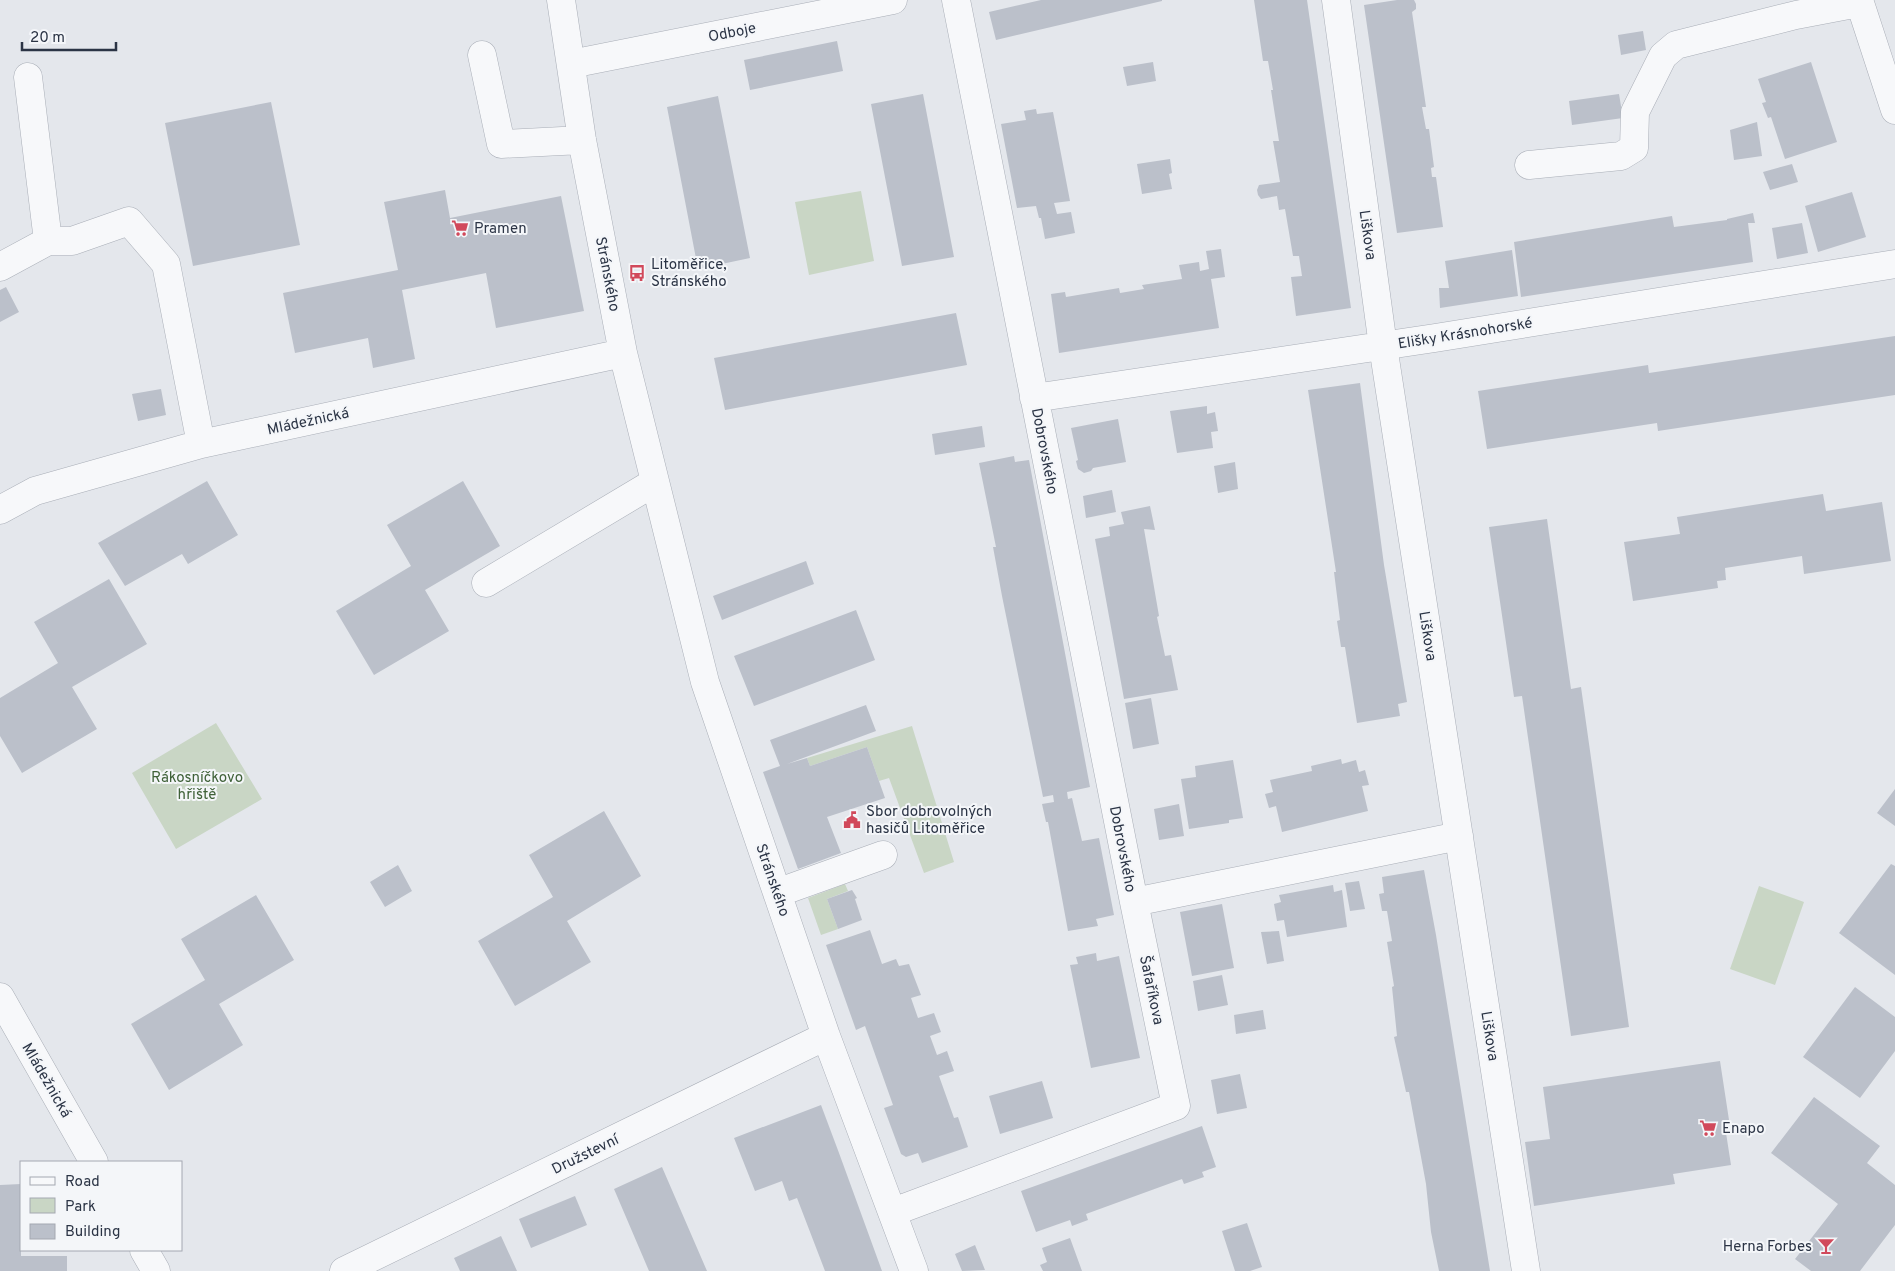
<svg xmlns="http://www.w3.org/2000/svg" width="1895" height="1271" font-family="Overpass,sans-serif">
<style>
.green{fill:#c9d6c5}
.building{fill:#bbc0ca}
.lines{fill:none;stroke-linecap:round;stroke-linejoin:round}
.minor-casing{stroke:#a9aeb7;stroke-width:29}
.minor{stroke:#f7f8fa;stroke-width:28}
.labels{text-anchor:middle;stroke-width:4;stroke-linejoin:round;paint-order:stroke}
.street-label{font-size:15px;fill:#2b3445;stroke:#f4f6f9}
.poi-label{font-size:15px;fill:#2b3445;stroke:#f4f6f9;text-anchor:start}
.park-label{font-size:15px;fill:#3f6138;stroke:#f4f6f9}
</style>
<rect width="100%" height="100%" fill="#e4e7ec"/>
<!-- green -->
<path class="green" d="M861,191L874,261L809,275L795,202Z
M216,723L262,799L176,849L132,773Z
M912,726L954,862L924,873L889,778L879,781L867,747L810,766L807,758Z
M845,884L848,891L827,899L838,929L821,935L808,898Z
M1759,886L1804,902L1775,985L1730,969Z"/>
<!-- building -->
<path class="building" d="M1041,0H1162V1L996,40L989,12Z
M1254,0H1307L1351,308L1296,316L1291,277L1302,276L1299,256H1293L1285,209L1279,210L1277,196L1261,199L1258,195L1257,190L1259,185L1280,182L1273,141H1279L1271,90H1273L1268,61H1263Z
M1397,0H1414L1416,4V9L1412,12L1426,107H1422L1426,129H1429L1434,167L1431,168L1432,177H1436L1443,227L1397,233L1364,5Z
M1643,31L1646,50L1621,55L1618,35Z
M837,41L843,71L750,90L744,60Z
M1153,62L1156,81L1127,86L1123,67Z
M1811,62L1837,142L1785,159L1771,117L1768,118L1762,103L1766,102L1758,79Z
M923,94L954,257L902,266L871,104Z
M1619,94L1623,118L1572,125L1569,101Z
M718,96L750,258L698,269L667,107Z
M271,102L300,245L193,266L165,123Z
M1036,109L1037,114L1053,112L1070,201L1054,203L1057,214L1071,212L1075,233L1045,239L1041,218H1039L1036,206L1017,208L1001,124L1026,120L1024,111Z
M1757,122L1762,156L1734,160L1730,130Z
M1170,159L1172,173L1169,174L1172,189L1142,194L1137,164Z
M1792,164L1798,182L1770,190L1763,172Z
M445,190L450,218L561,196L584,311L496,328L486,273L402,290L415,359L373,368L368,338L295,353L283,293L398,270L384,202Z
M1852,192L1866,237L1818,252L1805,206Z
M1753,213L1755,223H1748L1753,262L1521,297L1514,242L1672,216L1674,227L1727,220V219Z
M1802,223L1808,253L1777,259L1772,228Z
M1221,249L1225,277L1211,279L1219,328L1059,353L1051,294L1065,292L1066,297L1119,288L1120,293L1144,289L1142,285L1182,279L1179,265L1199,262L1200,271L1209,269L1206,251Z
M1512,250L1518,296L1440,308L1439,288H1449L1445,261Z
M6,287L19,312L0,322V290Z
M956,313L967,365L725,410L714,358Z
M1895,336V395L1658,431L1657,423L1487,449L1478,391L1648,365L1649,373Z
M1360,383L1384,565L1407,702L1398,704L1400,716L1357,723L1345,647H1341L1337,621L1340,620L1334,572H1336L1308,390Z
M161,389L166,415L138,421L132,394Z
M1207,406V414L1215,412L1218,431L1211,432L1213,448L1177,453L1170,411Z
M1118,419L1126,462L1093,468L1091,471L1084,473L1078,469L1076,461L1078,460L1071,428Z
M982,426L985,447L935,455L932,434Z
M1014,456L1015,462L1029,460L1090,787L1067,792L1068,799L1072,798L1082,841L1099,838L1114,915L1096,919L1098,926L1068,931L1048,822H1046L1042,804L1054,802L1053,795L1043,797L1002,596L993,547H996L979,463Z
M1235,462L1238,489L1218,493L1214,466Z
M207,481L238,535L188,564L182,554L125,586L98,543Z
M463,481L500,546L425,590L449,631L374,675L336,611L411,566L387,525Z
M1112,490L1116,512L1086,518L1083,496Z
M1823,494L1826,511L1882,502L1891,561L1804,574L1802,556L1725,568L1726,580L1717,581L1718,588L1633,601L1624,542L1680,534L1677,517Z
M1150,506L1155,530L1144,529L1159,616L1157,617L1165,656L1171,655L1178,690L1124,699L1095,539L1110,536L1109,527L1124,524L1121,512Z
M1547,519L1571,689L1581,687L1629,1027L1571,1036L1522,696L1514,697L1489,527Z
M806,561L814,584L722,620L713,596Z
M109,579L147,644L72,687L97,729L22,773L0,736V698L58,663L34,622Z
M856,610L875,660L754,706L734,656Z
M1151,698L1159,744L1133,749L1125,703Z
M866,705L876,731L787,764L807,758L810,766L867,747L885,798L827,817L841,853L798,869L763,772L780,766L770,740Z
M1341,759L1342,764L1356,760L1359,772L1365,770L1369,785L1362,786L1368,811L1282,832L1276,806L1269,808L1265,794L1273,792L1270,780L1312,771L1311,766Z
M1233,760L1243,818L1229,820V823L1189,829L1181,779L1196,777L1195,766Z
M1895,789V826L1877,813Z
M1179,804L1184,836L1159,840L1154,809Z
M604,811L641,876L567,921L591,962L515,1006L478,941L553,897L529,855Z
M1891,864L1895,866V975L1839,933Z
M398,865L412,891L385,907L370,882Z
M1424,870L1436,935L1490,1271H1439L1431,1232L1426,1184L1409,1092H1406L1394,1037L1397,1036L1392,987L1394,986L1387,942L1392,941L1387,911H1382L1379,894L1384,893L1382,877Z
M1359,881L1365,909L1350,911L1345,883Z
M1333,885L1334,892L1342,890L1347,927L1287,937L1284,920L1277,921L1274,904L1281,902L1279,895Z
M852,890L857,898L855,899L862,920L838,929L827,899Z
M256,895L294,960L219,1004L243,1045L169,1090L131,1024L205,980L181,939Z
M1222,904L1234,968L1192,976L1180,912Z
M870,930L882,964L896,959L899,966L909,964L921,995L911,998L918,1018L934,1013L941,1032L930,1036L937,1055L947,1051L954,1071L939,1076L954,1118L958,1117L968,1147L922,1163L918,1153L906,1157L901,1154L884,1108L893,1105L865,1026L856,1030L826,945Z
M1279,931L1284,961L1267,964L1261,932Z
M1096,953L1097,961L1119,956L1140,1058L1091,1068L1070,965L1078,964L1076,957Z
M1222,975L1228,1005L1198,1011L1193,981Z
M1855,987L1895,1017V1051L1860,1098L1803,1057Z
M1263,1010L1266,1029L1236,1034L1234,1015Z
M1720,1061L1729,1120H1724L1731,1165L1673,1174L1675,1184L1534,1206L1525,1142L1550,1139L1543,1087Z
M1240,1074L1247,1108L1217,1114L1211,1080Z
M1042,1081L1053,1118L1000,1134L989,1096Z
M1814,1097L1880,1146L1867,1163L1895,1185V1225L1860,1271H1811L1795,1259L1838,1204L1771,1153Z
M821,1105L839,1153L882,1271H825L797,1198L789,1201L782,1181L755,1191L734,1138Z
M1202,1126L1216,1167L1202,1172L1204,1177L1184,1184L1182,1179L1086,1214L1088,1220L1072,1226L1070,1220L1036,1232L1021,1191Z
M662,1167L707,1271H649L614,1189Z
M21,1184V1256H67V1271H0V1185Z
M575,1196L587,1225L531,1248L519,1219Z
M1247,1223L1262,1267L1250,1271H1235L1222,1231Z
M501,1236L517,1271H460L454,1258Z
M1070,1238L1082,1271H1043L1040,1265L1047,1262L1042,1248Z
M975,1245L985,1270L962,1271L955,1254Z"/>
<g class="lines">
<!-- minor casing -->
<g class="minor-casing">
<path id="minor" d="M561,0L582,140L623,353L705,682L826,1036L914,1271
M1336,0L1383,346L1526,1271
M1859,0L1895,110
M482,55L501,144L582,140
M571,64L893,0
M28,77L48,241H72L129,221L166,264L201,444
M1529,165L1621,156L1634,148L1635,112L1663,56L1676,45L1796,15L1859,3
M0,267L48,241
M1034,398L1435,338L1895,264
M0,510L35,491L201,444L623,353
M486,583L655,482
M777,893L883,855
M1134,902L1459,836
M0,997L94,1162
M893,1212L1176,1106L1134,902L956,0
M144,1250L156,1271
M344,1271L826,1036"/>
</g>
<!-- minor -->
<use href="#minor" class="minor"/>
</g>
<!-- icons -->
<defs>
<g id="supermarket-bare" transform="scale(1.35)"><path d="M-6-5.5h2.5l.6 2H6L4.5 2H-2.5L-4.4-4H-6ZM-1.5 3.2a1.3 1.3 0 1 0 .1 0ZM3 3.2a1.3 1.3 0 1 0 .1 0Z" fill="#d1495b" stroke="#f4f6f9" stroke-width="2.5" paint-order="stroke"/></g>
<g id="bus-bare" transform="scale(1.35)"><path d="M-5-6H5V4H4V6H2V4H-2V6H-4V4H-5ZM-3.5-4V0h7V-4ZM-3.5 1.2v1.5H-2V1.2ZM2 1.2v1.5H3.5V1.2Z" fill="#d1495b" stroke="#f4f6f9" stroke-width="2.5" paint-order="stroke"/></g>
<g id="civic-bare" transform="scale(1.35)"><path d="M-.6-6.5H3V-4.5H.6V-3L4-1V1h2V6H-6V1h2V-1L-.6-3ZM-1.2 2.5V6h2.4V2.5Z" fill="#d1495b" stroke="#f4f6f9" stroke-width="2.5" paint-order="stroke"/></g>
<g id="bar-bare" transform="scale(1.35)"><path d="M-6-5H6L.8 .8V4.5H3.5V6h-7V4.5H-.8V.8Z" fill="#d1495b" stroke="#f4f6f9" stroke-width="2.5" paint-order="stroke"/></g>
</defs>
<g fill-rule="evenodd">
<use href="#supermarket-bare" x="460" y="228"/>
<use href="#bus-bare" x="637" y="273"/>
<use href="#civic-bare" x="852" y="820"/>
<use href="#supermarket-bare" x="1708" y="1128"/>
<use href="#bar-bare" x="1826" y="1246"/>
</g>
<g class="labels">
<!-- street labels -->
<g class="street-label">
<text transform="translate(732 32) rotate(-11)" y="5">Odboje</text>
<text transform="translate(1368 235) rotate(82)" y="5">Liškova</text>
<text transform="translate(608 274) rotate(79)" y="5">Stránského</text>
<text transform="translate(1465 333) rotate(-9)" y="5">Elišky Krásnohorské</text>
<text transform="translate(308 421) rotate(-12)" y="5">Mládežnická</text>
<text transform="translate(1045 451) rotate(79)" y="5">Dobrovského</text>
<text transform="translate(1428 636) rotate(81)" y="5">Liškova</text>
<text transform="translate(1123 849) rotate(79)" y="5">Dobrovského</text>
<text transform="translate(773 880) rotate(71)" y="5">Stránského</text>
<text transform="translate(1152 990) rotate(78)" y="5">Šafaříkova</text>
<text transform="translate(1490 1036) rotate(81)" y="5">Liškova</text>
<text transform="translate(47 1080) rotate(60)" y="5">Mládežnická</text>
<text transform="translate(585 1154) rotate(-26)" y="5">Družstevní</text>
</g>
<!-- poi labels -->
<g class="poi-label">
<text x="474" y="233">Pramen</text>
<text x="651" y="269">Litoměřice,<tspan x="651" dy="17">Stránského</tspan></text>
<text x="866" y="816">Sbor dobrovolných<tspan x="866" dy="17">hasičů Litoměřice</tspan></text>
<text x="1722" y="1133">Enapo</text>
<text x="1812" y="1251" text-anchor="end">Herna Forbes</text>
</g>
<!-- park labels -->
<g class="park-label">
<text x="197" y="782">Rákosníčkovo<tspan x="197" dy="17">hřiště</tspan></text>
</g>
</g>
<!-- legend -->
<rect x="20" y="1161" width="162" height="90" fill="#f4f6f9" stroke="#a4a8b1"/>
<rect x="30" y="1177" width="25" height="8" fill="#f7f8fa" stroke="#a4a8b1"/>
<text x="65" y="1186" font-size="15" fill="#2b3445">Road</text>
<rect x="30" y="1198" width="25" height="15" fill="#c9d6c5" stroke="#a4a8b1"/>
<text x="65" y="1211" font-size="15" fill="#2b3445">Park</text>
<rect x="30" y="1224" width="25" height="15" fill="#bbc0ca" stroke="#a4a8b1"/>
<text x="65" y="1236" font-size="15" fill="#2b3445">Building</text>
<!-- scale -->
<path d="M22 42v8h94v-8" fill="none" stroke="#2b3445" stroke-width="2.5"/>
<text x="30" y="42" font-size="15" fill="#2b3445" stroke="#f4f6f9" stroke-width="4" paint-order="stroke">20 m</text>
</svg>
